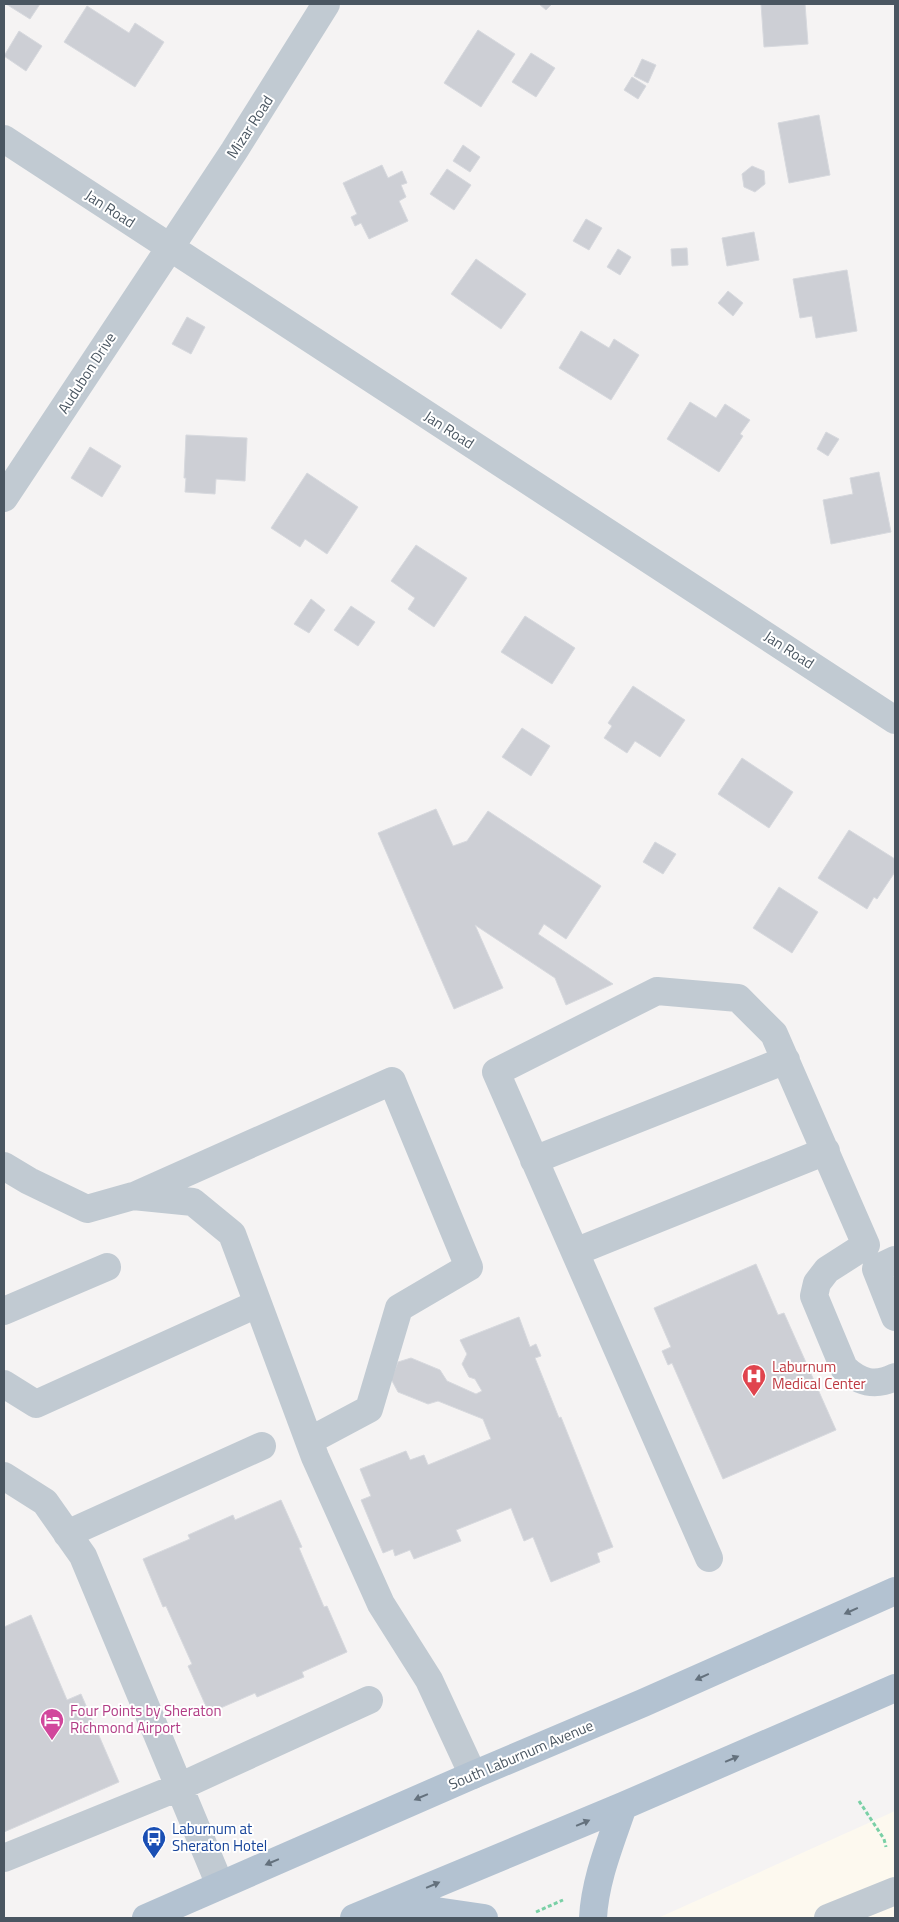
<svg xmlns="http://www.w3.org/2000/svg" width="899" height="1922" font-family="'Titillium Web',sans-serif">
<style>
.commercial{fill:#fdf9ef}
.building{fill:#cdcfd5;stroke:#d7d9de}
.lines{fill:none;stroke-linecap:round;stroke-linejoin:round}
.path{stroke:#7ad0a6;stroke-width:3;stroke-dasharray:4 2.5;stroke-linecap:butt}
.minor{stroke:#c1cad2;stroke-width:28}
.major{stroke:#b3c2d1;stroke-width:28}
.oneway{fill:#64717d}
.labels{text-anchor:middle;stroke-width:4;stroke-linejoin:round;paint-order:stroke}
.street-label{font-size:15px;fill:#4a5661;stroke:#fff}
.health-label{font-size:15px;fill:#be3a42;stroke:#fff;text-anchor:start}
.hotel-label{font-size:15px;fill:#b23c85;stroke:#fff;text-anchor:start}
.transit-label{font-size:15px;fill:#164399;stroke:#fff;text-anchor:start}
</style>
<rect width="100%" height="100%" fill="#f5f3f3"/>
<!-- commercial -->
<path class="commercial" d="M895,1811V1918H658Z"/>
<!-- building -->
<path class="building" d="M6,4H40L30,19Z
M539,4H552L546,10Z
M761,4H805L808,44L764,47Z
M87,6L129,33L135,23L164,42L135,87L64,42Z
M478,30L515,54L481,107L444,83Z
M19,31L42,46L26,71L4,56Z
M531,53L555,68L536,97L512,82Z
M642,59L656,65L648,83L634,76Z
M632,77L646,86L638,99L624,90Z
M819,115L830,175L789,183L778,123Z
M463,145L480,157L470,172L453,161Z
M382,165L388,178L402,171L407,183L401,185L406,197L399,201L408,221L369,239L361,223L355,226L351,217L357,214L343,183Z
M752,166L764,171L765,184L755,192L744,187L742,174Z
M447,169L471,185L454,210L430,194Z
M586,219L602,228L589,250L573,241Z
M754,232L759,260L727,266L722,238Z
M687,248L688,265L672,266L671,249Z
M618,249L631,257L620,275L607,267Z
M476,259L526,294L501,329L451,294Z
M847,270L857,331L816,338L812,316L800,318L793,279Z
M728,291L743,303L733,316L718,303Z
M187,317L205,327L191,354L172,344Z
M581,331L609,348L614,339L639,355L611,400L559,368Z
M690,402L716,418L725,404L750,420L740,434L743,436L719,472L667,439Z
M826,432L839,439L828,456L817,449Z
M186,435L247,438L245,481L216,479L215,494L185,492L186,478H184Z
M90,447L121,466L102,497L71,478Z
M879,472L891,532L831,544L823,500L853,494L850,478Z
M307,473L358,507L327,554L305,539L300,547L271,528Z
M416,545L467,578L434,627L408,609L415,598L391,581Z
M311,599L325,610L309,633L294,624Z
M351,606L375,622L358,646L334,630Z
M525,616L575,648L552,684L501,652Z
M633,686L685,720L660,757L635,741L627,753L604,738L612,726L608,723Z
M522,728L550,746L531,776L502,757Z
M742,758L793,792L769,828L718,794Z
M436,809L453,846L467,841L488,811L601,886L566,939L544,924L538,934L613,984L566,1005L555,978L475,925L503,988L454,1009L378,833Z
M849,830L895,859V872L877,899L874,897L867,909L818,878Z
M655,842L676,854L663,874L643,862Z
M779,887L818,912L792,953L753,928Z
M756,1264L778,1315L784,1313L836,1430L723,1479L672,1363L668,1365L662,1351L671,1347L654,1308Z
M519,1317L530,1347L536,1344L541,1356L535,1358L559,1418L561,1417L613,1547L597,1553L600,1562L551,1582L533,1537L524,1541L511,1508L456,1530L461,1541L414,1559L410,1550L395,1556L393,1549L383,1553L361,1500L371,1496L360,1469L406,1451L410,1460L424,1455L428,1465L491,1439L483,1419L438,1401L428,1404L398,1392L391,1379L398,1362L411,1358L440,1370L447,1381L476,1394L482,1391L475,1379L469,1377L462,1364L467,1354L460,1340Z
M281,1500L302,1547L299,1548L324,1607L327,1606L347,1652L302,1672L304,1677L257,1697L255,1693L209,1713L188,1666L192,1664L166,1606L163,1607L143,1559L190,1539L188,1535L233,1515L235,1520Z
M31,1615L67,1700L81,1694L119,1782L4,1832V1627Z"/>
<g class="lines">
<!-- path -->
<path class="path" d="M859,1801L884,1839L886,1847
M536,1912L563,1900"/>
<!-- minor -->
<path class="minor" d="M4,139L895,720
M4,498L234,151L326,4
M534,1160L786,1060
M4,1166L29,1181L87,1209L133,1196L193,1202L232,1234L315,1457L381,1604L429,1680L473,1775
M134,1196L392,1081L469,1267L399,1308L369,1409L309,1441
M575,1252L826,1151
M895,1260L876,1269L895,1317
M4,1311L107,1267
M4,1384L36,1404L257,1304
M4,1476L45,1502L83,1556L220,1885
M67,1534L262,1446
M709,1558L496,1072L657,991L738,998L774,1034L866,1245L827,1270L817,1283L814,1296L844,1368C860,1383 875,1387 895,1377
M4,1858L179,1787L369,1700
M828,1918L895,1891"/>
<!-- major -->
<path class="major" d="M388,1904L484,1918
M146,1918L473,1775L643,1703L895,1591
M354,1918L623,1806L895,1688
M593,1918C595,1879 611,1842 623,1806"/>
</g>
<!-- one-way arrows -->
<defs><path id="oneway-solid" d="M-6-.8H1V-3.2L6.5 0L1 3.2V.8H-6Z" transform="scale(1.25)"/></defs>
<g class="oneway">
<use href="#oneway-solid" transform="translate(851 1611) rotate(156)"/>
<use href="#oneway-solid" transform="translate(702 1677) rotate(156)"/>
<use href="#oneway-solid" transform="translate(732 1759) rotate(-23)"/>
<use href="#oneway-solid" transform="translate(421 1797) rotate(157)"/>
<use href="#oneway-solid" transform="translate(583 1823) rotate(-23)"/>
<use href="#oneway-solid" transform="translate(272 1862) rotate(157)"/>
<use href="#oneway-solid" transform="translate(433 1885) rotate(-23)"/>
</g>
<!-- icons -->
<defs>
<g id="hospital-pin" transform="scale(1.25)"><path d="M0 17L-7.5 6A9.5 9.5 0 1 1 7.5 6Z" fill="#e0444e" stroke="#fff"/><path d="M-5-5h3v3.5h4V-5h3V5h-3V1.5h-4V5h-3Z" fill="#fff"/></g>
<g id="hotel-pin" transform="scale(1.25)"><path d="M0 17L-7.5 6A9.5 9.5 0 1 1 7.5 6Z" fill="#d1479c" stroke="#fff"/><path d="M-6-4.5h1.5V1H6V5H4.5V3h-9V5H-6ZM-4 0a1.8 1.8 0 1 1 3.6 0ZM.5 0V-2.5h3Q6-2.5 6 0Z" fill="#fff"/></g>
<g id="bus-pin" transform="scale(1.25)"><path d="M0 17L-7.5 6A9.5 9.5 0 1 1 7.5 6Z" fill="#1a4fb4" stroke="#fff"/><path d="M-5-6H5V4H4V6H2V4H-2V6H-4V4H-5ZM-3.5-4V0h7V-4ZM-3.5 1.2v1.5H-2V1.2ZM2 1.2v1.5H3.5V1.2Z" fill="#fff"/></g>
</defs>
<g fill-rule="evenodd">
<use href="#hospital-pin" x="754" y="1376"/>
<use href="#hotel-pin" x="52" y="1720"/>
<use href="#bus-pin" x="154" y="1838"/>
</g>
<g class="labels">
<!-- street labels -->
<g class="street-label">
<text transform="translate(250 127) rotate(-57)" y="5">Mizar Road</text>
<text transform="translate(110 209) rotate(33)" y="5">Jan Road</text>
<text transform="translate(87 373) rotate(-57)" y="5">Audubon Drive</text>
<text transform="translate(449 430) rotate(33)" y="5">Jan Road</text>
<text transform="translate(789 650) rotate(33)" y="5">Jan Road</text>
<text transform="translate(521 1755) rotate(-23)" y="5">South Laburnum Avenue</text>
</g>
<!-- health labels -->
<g class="health-label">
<text x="772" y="1372">Laburnum<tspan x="772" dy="17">Medical Center</tspan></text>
</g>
<!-- hotel labels -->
<g class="hotel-label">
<text x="70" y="1716">Four Points by Sheraton<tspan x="70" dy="17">Richmond Airport</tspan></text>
</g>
<!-- transit labels -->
<g class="transit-label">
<text x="172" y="1834">Laburnum at<tspan x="172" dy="17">Sheraton Hotel</tspan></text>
</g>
</g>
<!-- border -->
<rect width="899" height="1922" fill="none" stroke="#4a5661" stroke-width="10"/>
</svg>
